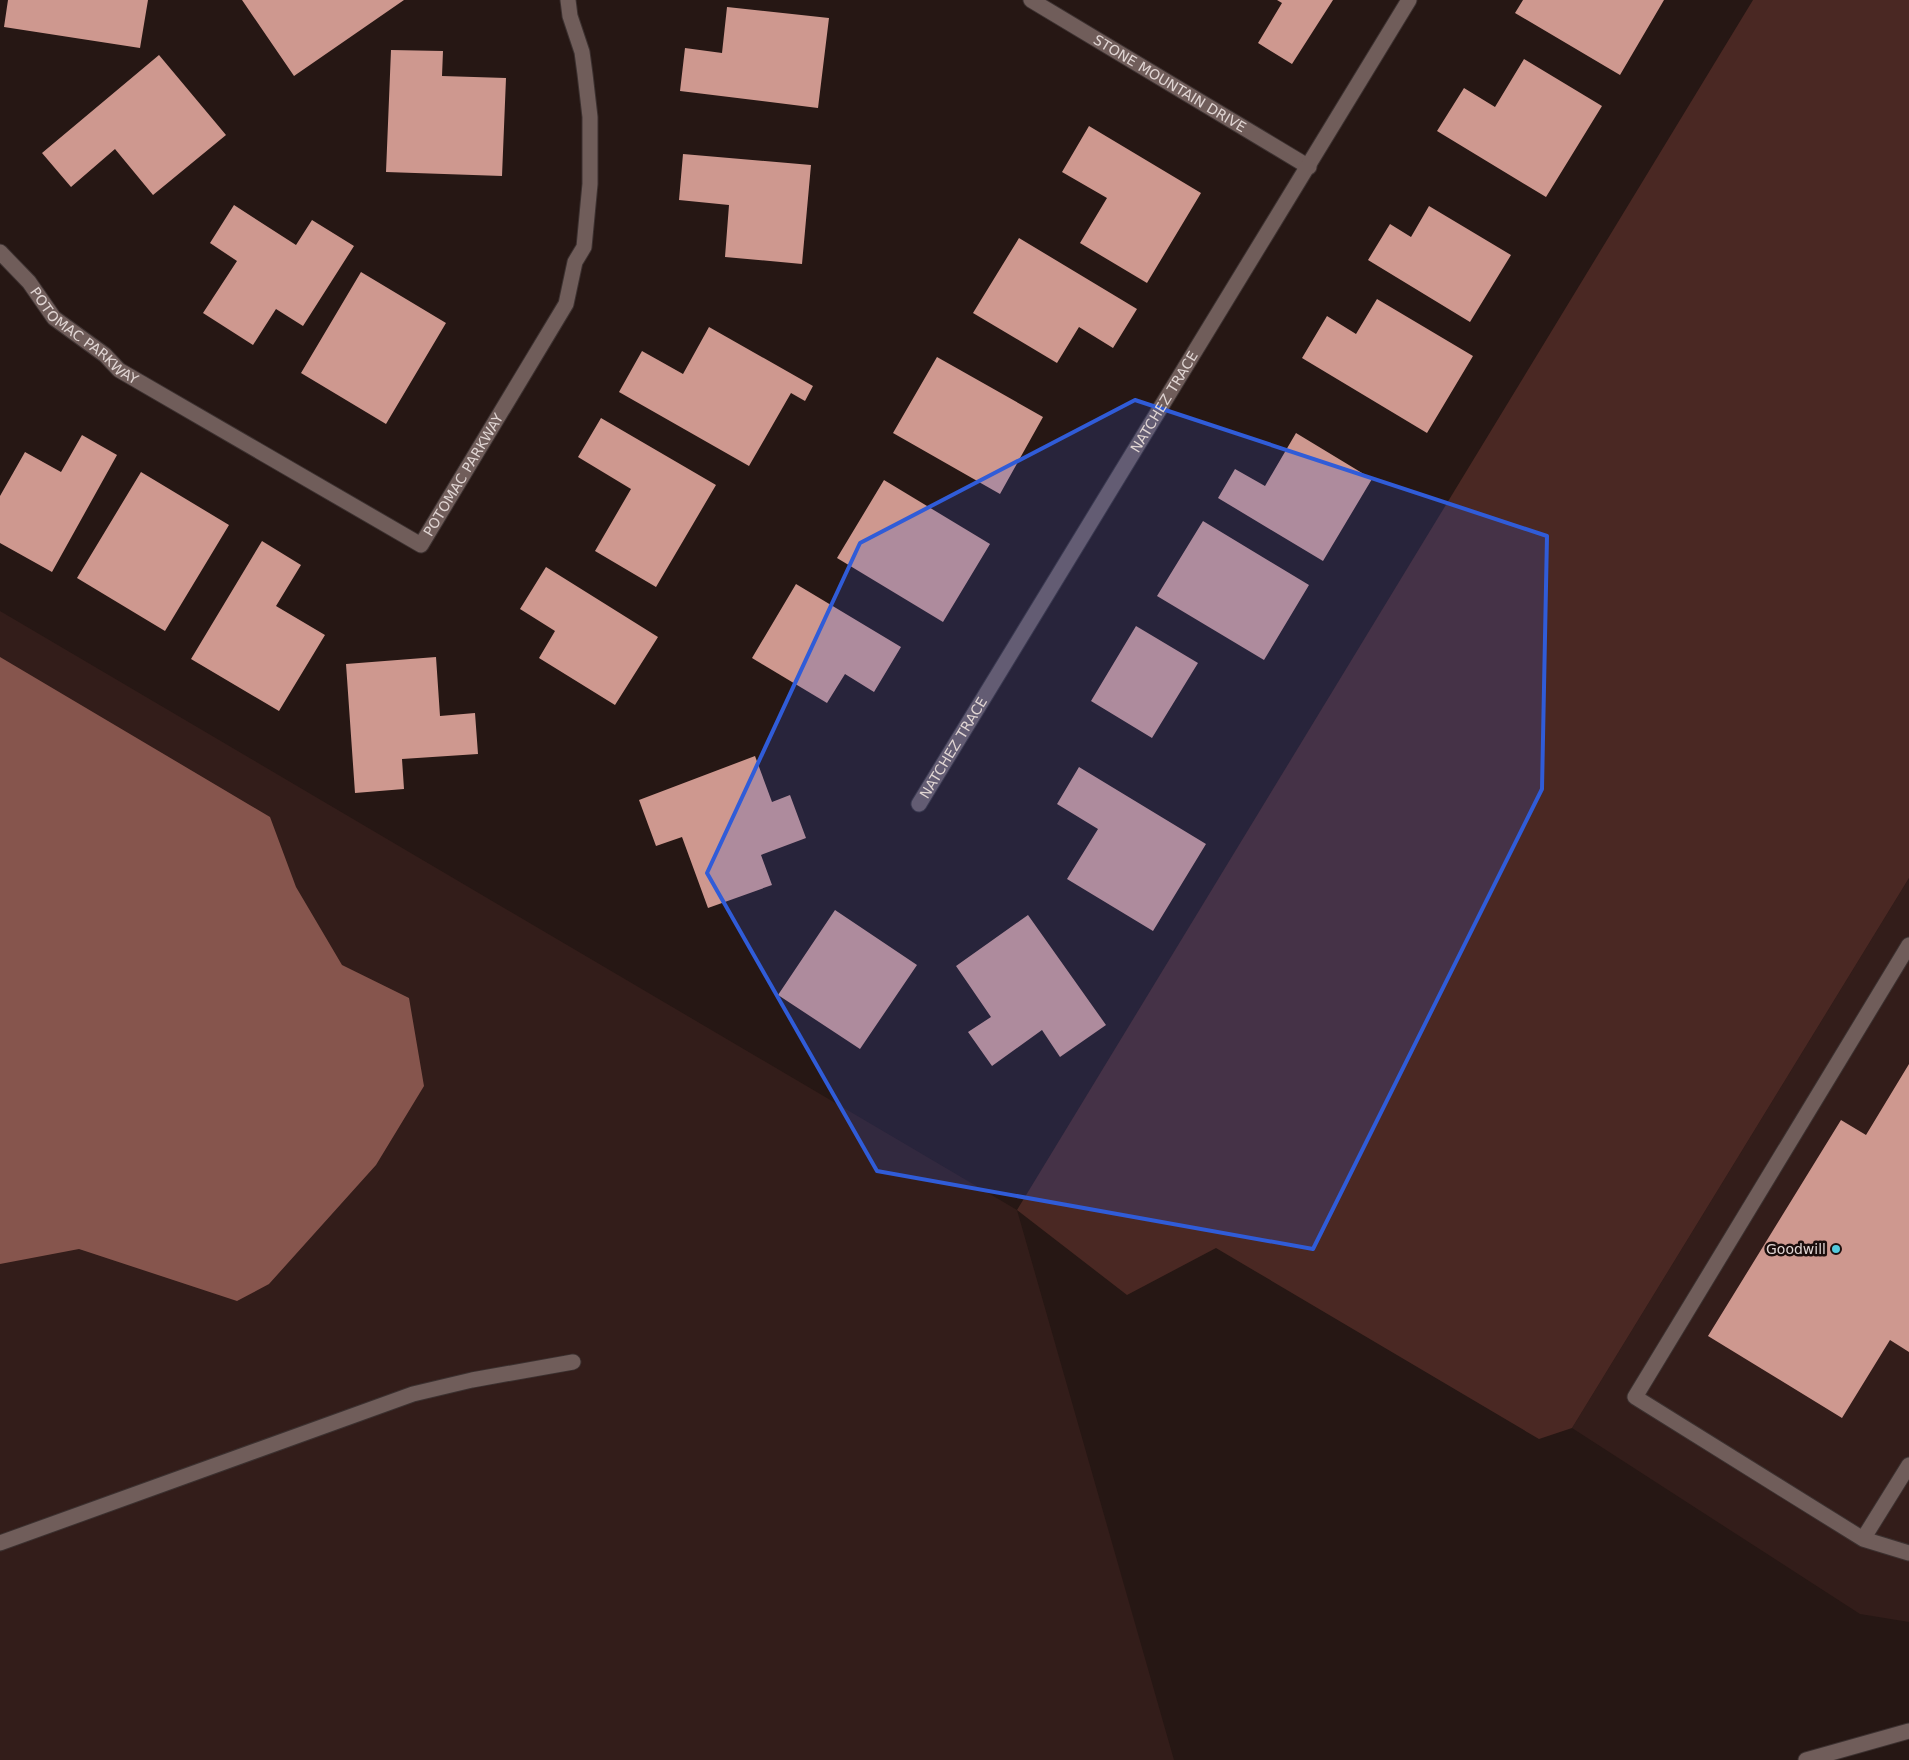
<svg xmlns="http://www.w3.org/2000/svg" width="1909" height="1760" font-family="'DejaVu Sans',sans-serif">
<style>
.built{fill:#331d1a}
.green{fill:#4a2823}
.water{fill:#86554d}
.building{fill:#ce988f}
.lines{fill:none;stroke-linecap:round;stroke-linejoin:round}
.lane-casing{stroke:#3c3130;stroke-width:17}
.street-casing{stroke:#3c3130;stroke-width:17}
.secondary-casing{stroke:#3c3130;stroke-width:17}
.lane{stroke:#705d5a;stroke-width:15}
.street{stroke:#705d5a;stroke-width:15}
.secondary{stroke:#705d5a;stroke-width:15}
.marked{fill:#305cd8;fill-opacity:0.2;stroke:#305cd8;stroke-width:4;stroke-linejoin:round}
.poi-dot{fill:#54cadd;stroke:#1c0e0c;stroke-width:2}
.labels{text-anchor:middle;stroke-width:5;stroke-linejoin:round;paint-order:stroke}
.street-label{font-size:14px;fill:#e0d5d3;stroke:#1c0e0c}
.poi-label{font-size:14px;fill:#e0d5d3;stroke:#1c0e0c;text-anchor:end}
</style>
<rect width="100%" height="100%" fill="#261714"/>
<!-- built -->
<path class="built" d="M0,611L1017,1210L1174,1760H0Z
M1909,878V1622L1860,1614L1572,1428Z"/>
<!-- green -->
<path class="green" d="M1753,0H1909V878L1572,1428L1539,1439L1216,1248L1127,1295L1017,1210Z"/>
<!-- water -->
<path class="water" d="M0,657L270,817L296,887L342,965L409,998L424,1086L376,1165L269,1284L237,1301L79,1249L0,1264Z"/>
<!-- building -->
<path class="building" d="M8,0H148L140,48L4,27Z
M242,0H404L294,76Z
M1277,0H1333L1292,64L1258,43L1282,3Z
M1523,0H1664L1620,75L1515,13Z
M727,7L829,18L818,108L680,91L685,48L722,53Z
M391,50L443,51L442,76L506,78L502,176L386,172Z
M159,55L226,135L153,195L115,149L71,187L42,153Z
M1524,59L1602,106L1546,197L1437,131L1464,88L1495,107Z
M1089,126L1201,193L1147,283L1080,243L1107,198L1062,172Z
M683,154L811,165L802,264L725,257L729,205L679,200Z
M234,205L296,245L312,220L354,246L303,326L276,309L253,345L203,313L237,261L210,243Z
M1429,206L1511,255L1470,322L1368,260L1390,224L1411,237Z
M1019,238L1137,309L1113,348L1079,327L1057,363L973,313Z
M361,272L446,323L386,424L301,373Z
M1377,299L1473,356L1427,433L1302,358L1327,316L1356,334Z
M709,327L813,386L805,401L791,393L749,466L619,392L642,351L683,374Z
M937,357L1043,417L1000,494L893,433Z
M601,418L716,485L656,587L595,551L631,489L578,457Z
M1296,433L1372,479L1323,561L1218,498L1235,469L1265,486Z
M82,435L117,455L52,572L0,543V496L25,452L61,472Z
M141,472L229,525L165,631L77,578Z
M884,480L990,544L943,622L837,558Z
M1203,521L1309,585L1264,660L1157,596Z
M262,541L301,565L276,606L325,635L279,711L191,659Z
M546,567L658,637L615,705L539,658L555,631L520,609Z
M796,584L901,647L874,692L845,674L827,703L752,658Z
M1136,626L1198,663L1152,738L1091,701Z
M436,657L440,716L475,713L478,754L402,759L404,789L355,793L346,664Z
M755,756L772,802L790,795L806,838L761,855L772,885L708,908L682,837L656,846L639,800Z
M1079,767L1206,844L1153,931L1067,879L1098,829L1057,804Z
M835,910L917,965L860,1049L778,995Z
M1028,915L1106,1025L1060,1057L1042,1030L992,1066L968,1032L991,1017L956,966Z
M1909,1064V1352L1890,1340L1842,1418L1708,1336L1841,1120L1866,1135Z"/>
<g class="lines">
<!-- lane casing -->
<g class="lane-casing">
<path id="lane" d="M1909,1465L1863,1539L1909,1553
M1863,1539L1635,1397L1909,945
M0,1543L413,1394L472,1380L573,1362"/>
</g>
<!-- street casing -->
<g class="street-casing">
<g id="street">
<path id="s1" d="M1031,0L1309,167"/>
<path id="s2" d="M0,252L29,282L54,318L105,355L119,370L421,545L566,304L575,262L584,247L590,184V117L585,74L582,52L570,16L568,0"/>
<path id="s3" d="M919,804L1409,0"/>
</g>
</g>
<!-- secondary casing -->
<g class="secondary-casing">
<path id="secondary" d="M1806,1760L1909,1731"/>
</g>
<!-- lane -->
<use href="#lane" class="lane"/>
<!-- street -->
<use href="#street" class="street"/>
<!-- secondary -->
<use href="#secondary" class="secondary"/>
</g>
<!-- marked area -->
<path class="marked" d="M1135,400L1547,536L1542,789L1313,1249L877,1171L707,873L860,543Z"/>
<!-- markers -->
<circle class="poi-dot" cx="1836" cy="1249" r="5"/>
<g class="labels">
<!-- street labels -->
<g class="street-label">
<text dy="5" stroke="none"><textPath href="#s1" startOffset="162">STONE MOUNTAIN DRIVE</textPath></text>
<text dy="5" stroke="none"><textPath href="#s2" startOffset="120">POTOMAC PARKWAY</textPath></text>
<text dy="5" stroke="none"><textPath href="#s3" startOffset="471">NATCHEZ TRACE</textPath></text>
<text dy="5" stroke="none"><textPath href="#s2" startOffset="600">POTOMAC PARKWAY</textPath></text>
<text dy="5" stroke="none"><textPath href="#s3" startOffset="66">NATCHEZ TRACE</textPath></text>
</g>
<!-- poi labels -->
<g class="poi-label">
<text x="1826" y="1254">Goodwill</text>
</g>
</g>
</svg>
